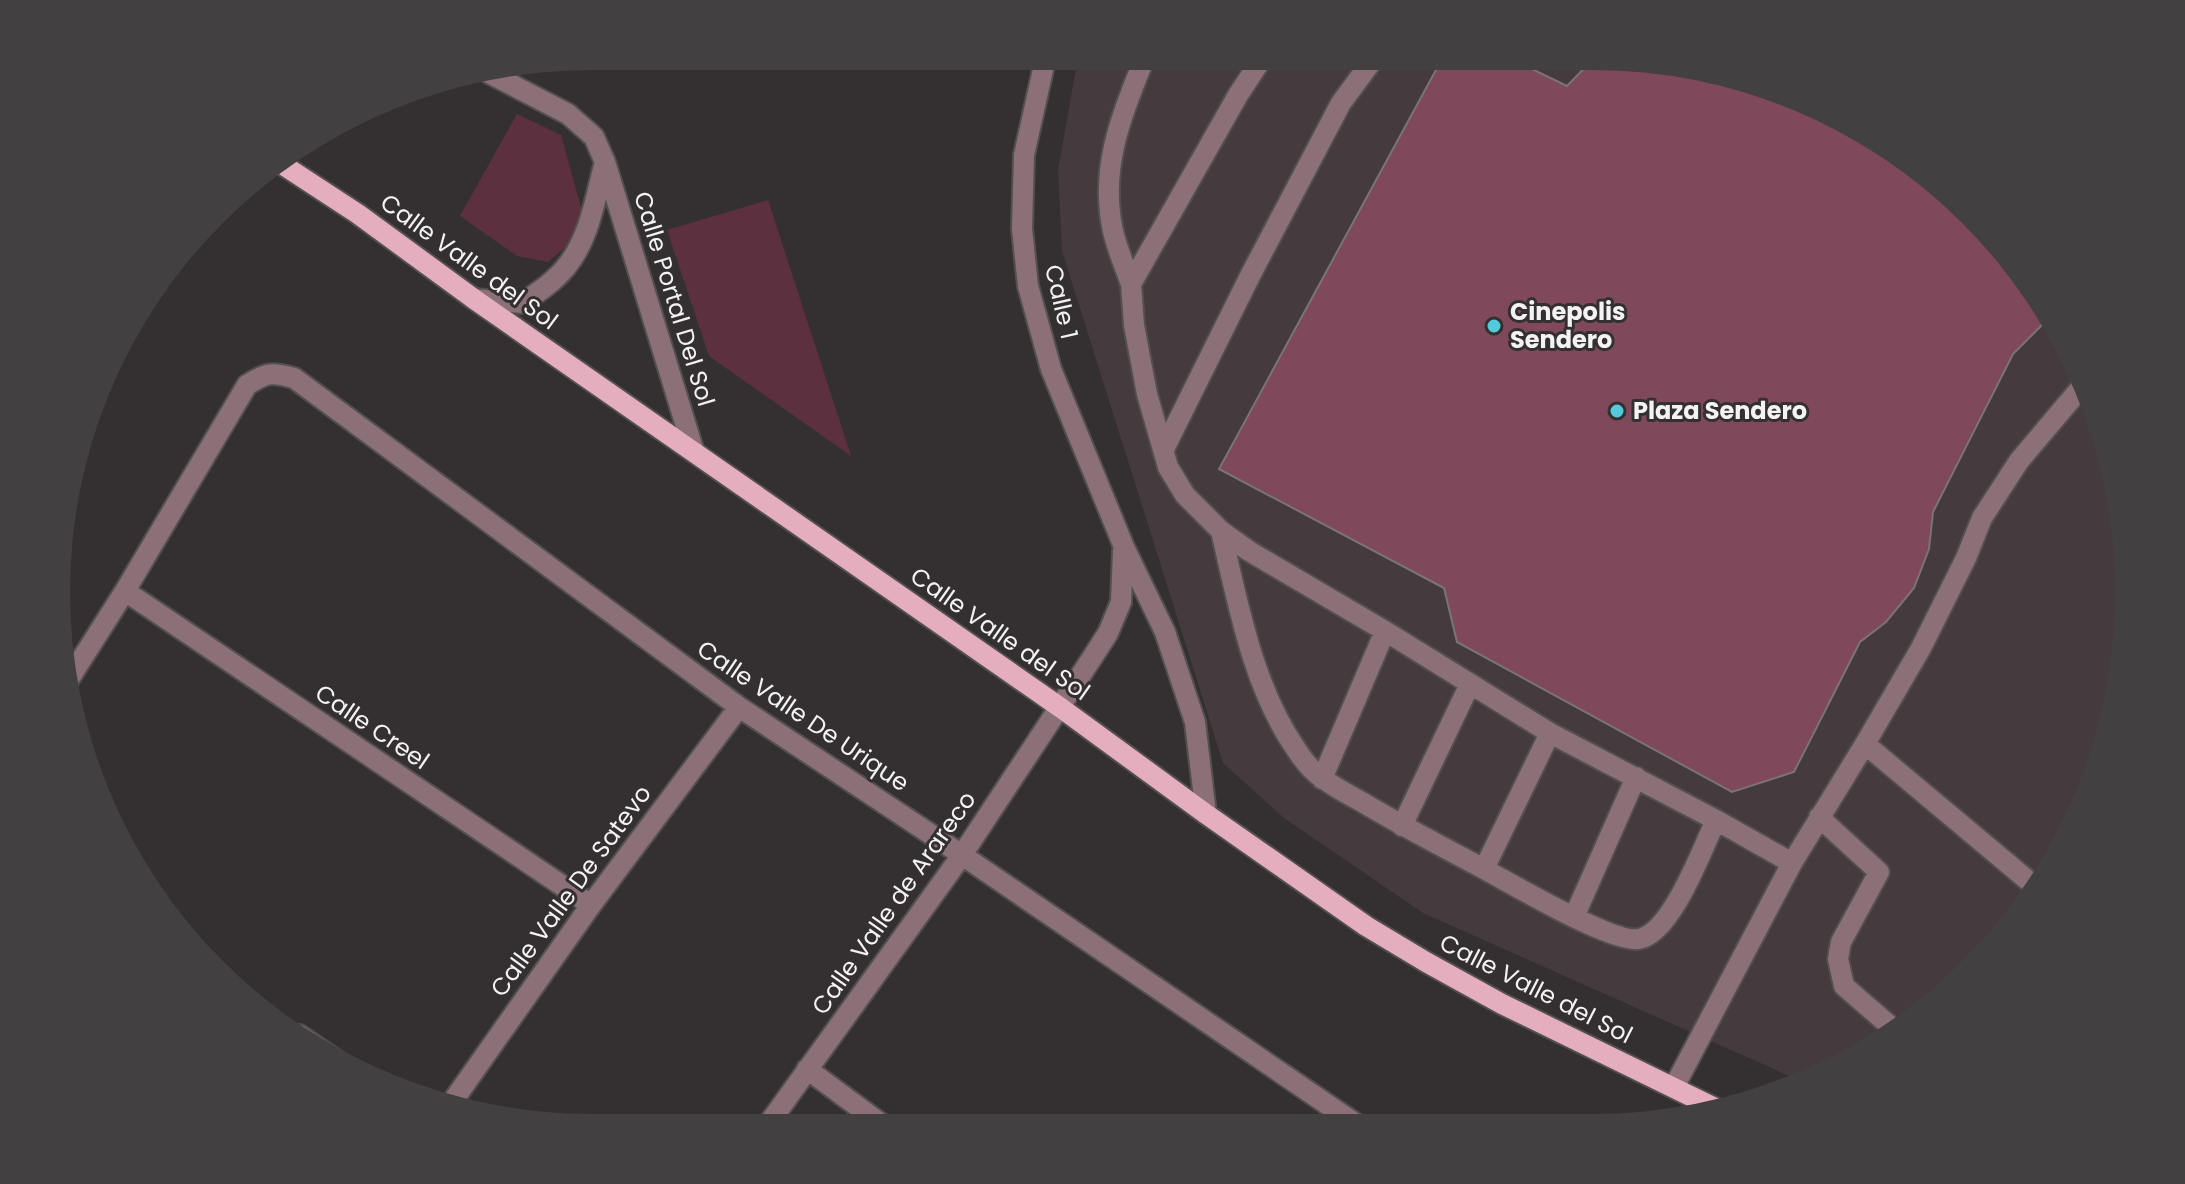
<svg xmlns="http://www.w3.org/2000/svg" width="2185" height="1184" font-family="Poppins,sans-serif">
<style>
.built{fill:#453a3d}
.green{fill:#5d3040}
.building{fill:#7f485b;stroke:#797475;stroke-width:2}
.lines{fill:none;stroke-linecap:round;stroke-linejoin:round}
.minor-casing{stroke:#534f50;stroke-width:24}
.major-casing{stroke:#534f50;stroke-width:24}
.minor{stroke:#8b7078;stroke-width:20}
.major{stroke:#e4aebe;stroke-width:20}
.poi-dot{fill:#53cadc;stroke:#343031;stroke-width:3}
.labels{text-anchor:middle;stroke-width:6;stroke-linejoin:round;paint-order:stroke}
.street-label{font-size:24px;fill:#f5f2f3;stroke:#343031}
.poi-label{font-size:24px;font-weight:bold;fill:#f5f2f3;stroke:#343031;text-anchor:start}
</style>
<rect width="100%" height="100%" fill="#343031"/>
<!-- built -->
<path class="built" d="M1078,57H1628L1732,74L1861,128L1946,189L2018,265L2074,355L2111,453L2128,556L2124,662L2101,764L2057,860L1996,946L1891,1037L1805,1083L1423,913L1284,818L1223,763L1062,251L1058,170Z"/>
<!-- green -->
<path class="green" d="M517,114L561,135L587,229L548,262L517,256L460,216Z
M768,200L851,456L709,356L667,230Z"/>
<!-- building -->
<path class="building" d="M1443,57H1507L1567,86L1595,57H1628L1732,74L1861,128L1946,189L2018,265L2050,317L2013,354L1933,512L1929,549L1914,588L1886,622L1860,642L1794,772L1732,792L1457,642L1444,588L1219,469Z"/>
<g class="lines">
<!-- minor casing -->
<g class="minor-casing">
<path id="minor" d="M1046,56L1024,155L1022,229L1028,286L1051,369L1124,547L1165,632L1195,722L1206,814
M1263,57L1238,95L1131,284L1134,325L1147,394L1168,467L1185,495L1221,531L1249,551L1385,631L1550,733L1716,820L1792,863
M489,73L568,114L594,137L605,162L694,452
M1131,284C1125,267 1117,249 1113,231C1099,167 1122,115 1145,57
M474,299L522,303C537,293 554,282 566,267C590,238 595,198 605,162
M1164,449L1251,274L1341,103L1375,57
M1221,531C1238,604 1253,687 1296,749C1303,760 1314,773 1325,780C1336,788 1349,795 1362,802C1402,826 1443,847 1484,869C1512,884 1613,944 1639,939C1672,933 1702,849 1716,820
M125,591L591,905
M69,679L125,591L247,385C267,372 272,372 294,378L739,707L962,855L1356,1124
M1865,744L2037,888
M1322,779L1385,631
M1819,817L1879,872L1841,942L1838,959L1844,986L1897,1032
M1402,826L1470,684
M1484,869L1550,733
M1574,917L1636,777
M299,1035L340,1063
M807,1069L884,1126
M1674,1087L1792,863L1865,744L1921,648L1966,558L1982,518L2019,461L2079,390L2085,386
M448,1108L591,905L739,707
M767,1126L962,855L1092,658L1108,633L1121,602L1123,551"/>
</g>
<!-- major casing -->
<g class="major-casing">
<path id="major" d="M277,161L358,214L474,299L1061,708L1206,814L1366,926L1426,962L1502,1004L1717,1109"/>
</g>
<!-- minor -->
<use href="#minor" class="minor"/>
<!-- major -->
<use href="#major" class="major"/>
</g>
<!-- markers -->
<g class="poi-dot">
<circle cx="1494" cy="326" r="8"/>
<circle cx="1617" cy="411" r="8"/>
</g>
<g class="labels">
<!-- street labels -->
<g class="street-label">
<text transform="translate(469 262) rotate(36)" y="8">Calle Valle del Sol</text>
<text transform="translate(674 299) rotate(73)" y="8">Calle Portal Del Sol</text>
<text transform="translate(1061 302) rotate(77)" y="8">Calle 1</text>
<text transform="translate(1000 634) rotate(35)" y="8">Calle Valle del Sol</text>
<text transform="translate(803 716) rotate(34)" y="8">Calle Valle De Urique</text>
<text transform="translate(372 727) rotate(34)" y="8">Calle Creel</text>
<text transform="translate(571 891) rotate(-54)" y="8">Calle Valle De Satevo</text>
<text transform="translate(894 903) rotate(-55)" y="8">Calle Valle de Arareco</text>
<text transform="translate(1536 989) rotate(27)" y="8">Calle Valle del Sol</text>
</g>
<!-- poi labels -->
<g class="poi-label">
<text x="1510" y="320">Cinepolis<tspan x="1510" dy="28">Sendero</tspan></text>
<text x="1633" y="419">Plaza Sendero</text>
</g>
</g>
<!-- crop -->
<path d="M0 0H2185V1184H0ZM592 70H1593A522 522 0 0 1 2115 592V592A522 522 0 0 1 1593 1114H592A522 522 0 0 1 70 592V592A522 522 0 0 1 592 70Z" fill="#434041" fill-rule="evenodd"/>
</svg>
